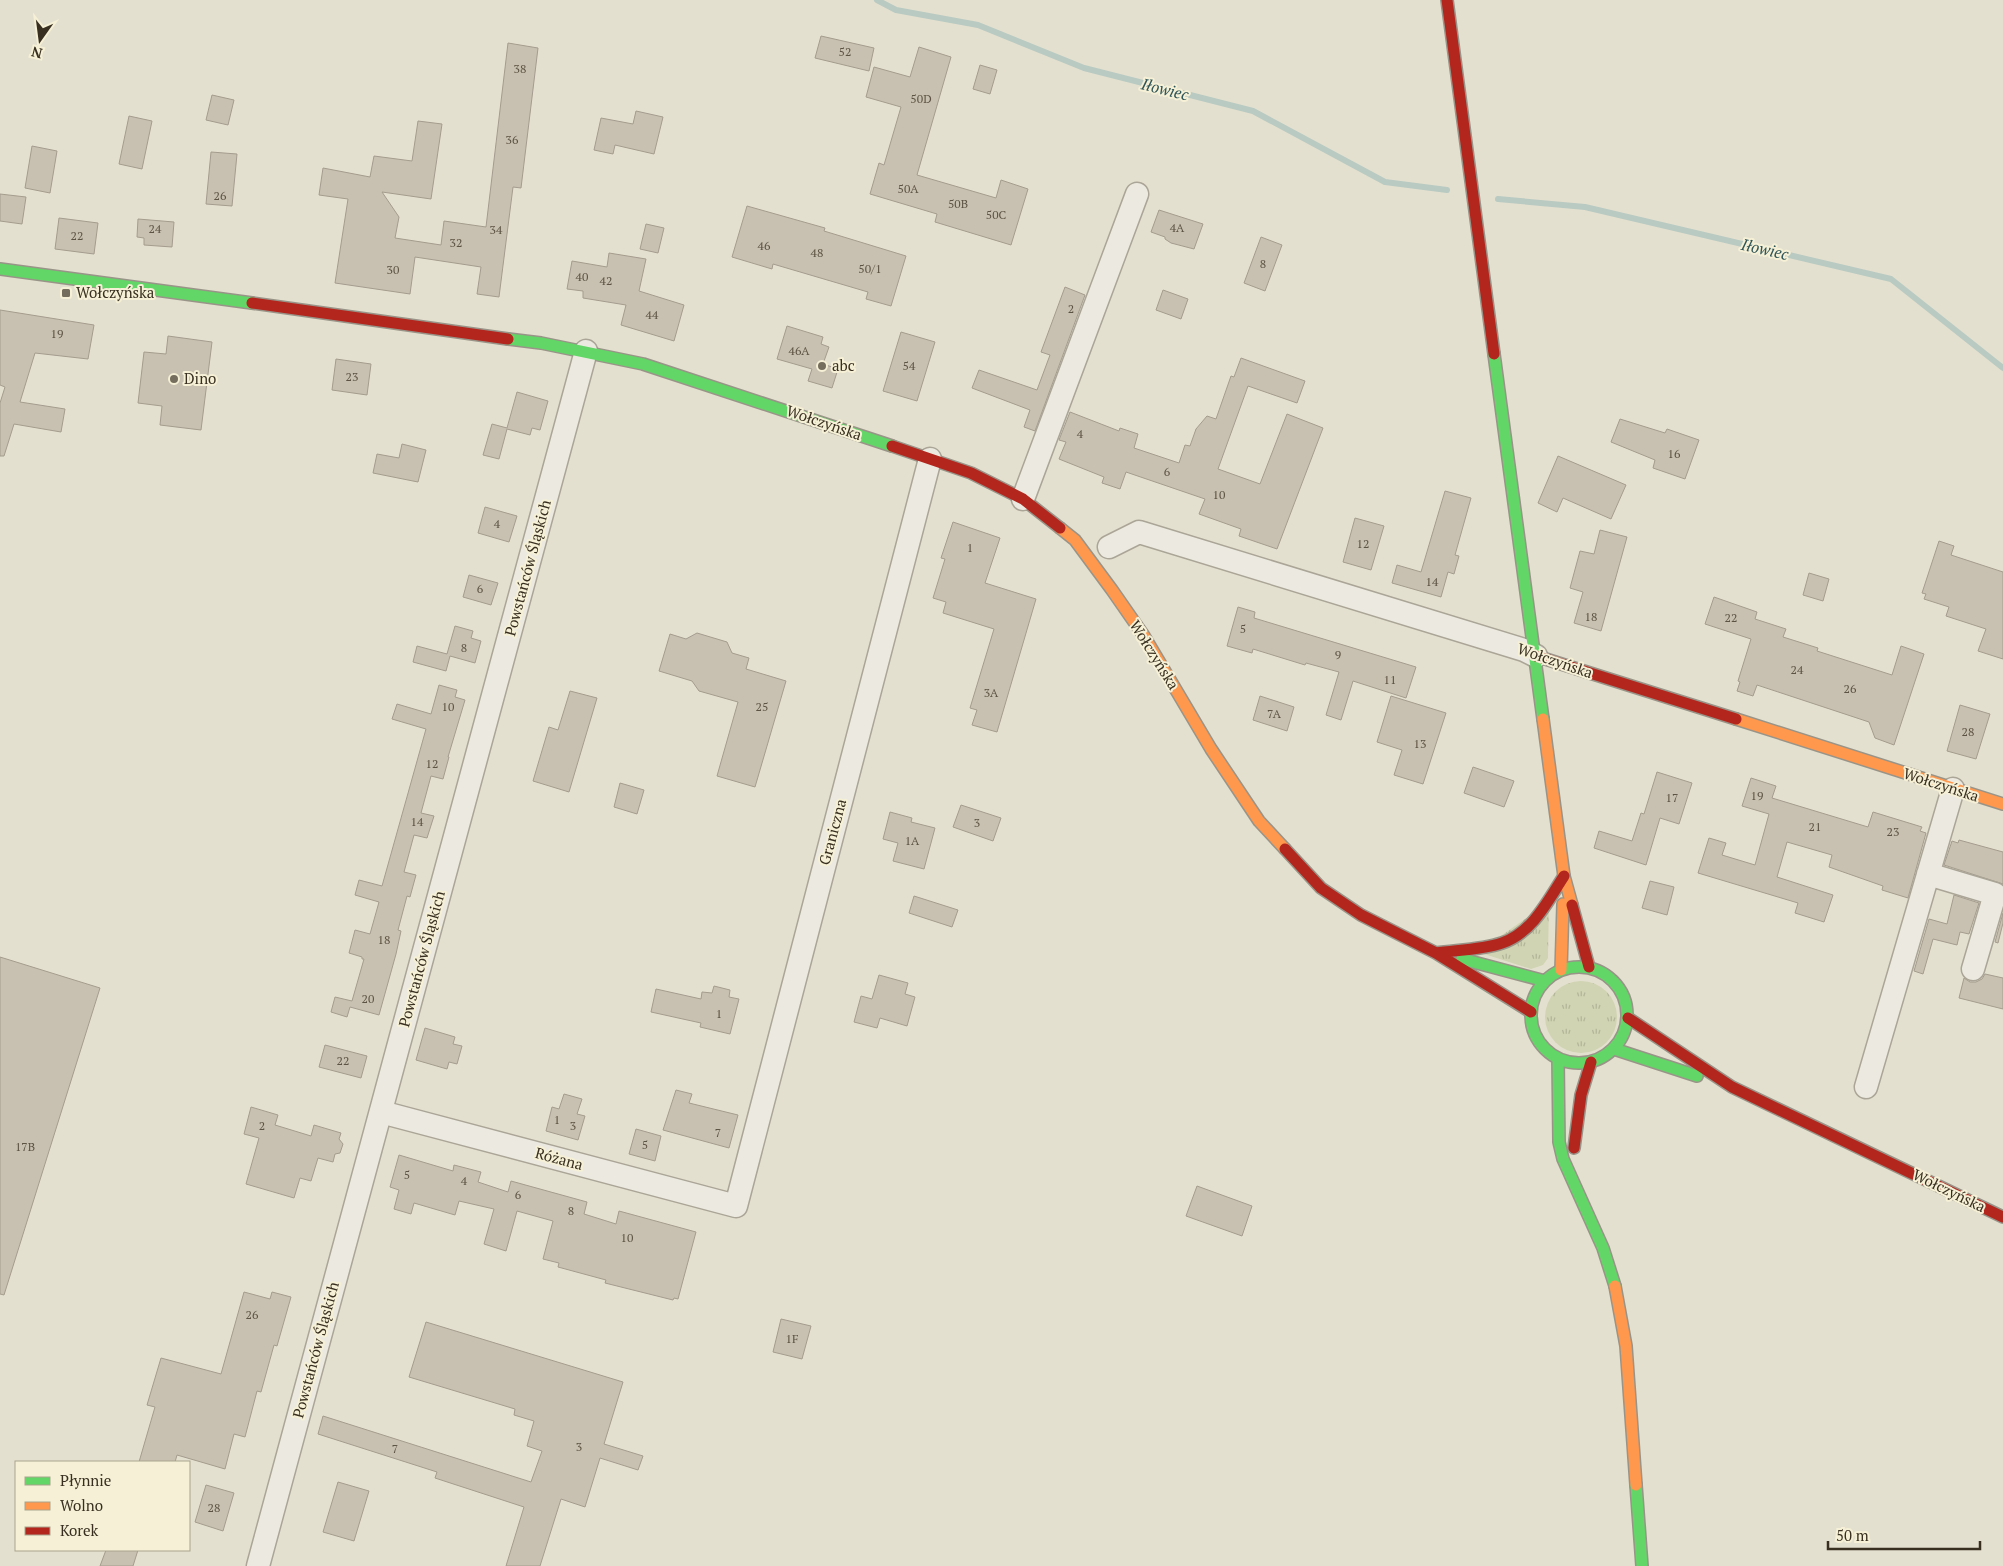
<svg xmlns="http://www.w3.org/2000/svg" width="2003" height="1566" font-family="'PT Serif',serif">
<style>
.grass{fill:url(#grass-tufts)}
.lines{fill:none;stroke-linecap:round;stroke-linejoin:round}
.stream{stroke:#b9cac2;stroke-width:6}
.building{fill:#c8c0b0;stroke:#a49c8e}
.street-casing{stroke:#aaa597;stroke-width:25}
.fast-casing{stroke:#999488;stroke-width:14}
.slow-casing{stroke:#999488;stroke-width:14}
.jam-casing{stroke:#999488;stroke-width:14}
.street{stroke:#eceae0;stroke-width:22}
.fast{stroke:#63d668;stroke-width:11}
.slow{stroke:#ff974d;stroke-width:11}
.jam{stroke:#b3261e;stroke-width:11}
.poi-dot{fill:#756d5d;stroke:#f5f0d6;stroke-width:2}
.labels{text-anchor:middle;stroke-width:4;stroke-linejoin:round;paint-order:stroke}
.number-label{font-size:12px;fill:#5d5344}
.poi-label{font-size:15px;fill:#392f20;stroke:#f5f0d6;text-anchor:start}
.street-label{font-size:15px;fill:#392f20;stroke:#f5f0d6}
.water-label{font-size:16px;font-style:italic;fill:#2f5558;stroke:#f5f0d6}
</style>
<defs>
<pattern id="grass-tufts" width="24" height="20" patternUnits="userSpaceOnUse" patternTransform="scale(1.25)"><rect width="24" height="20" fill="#d0d4b2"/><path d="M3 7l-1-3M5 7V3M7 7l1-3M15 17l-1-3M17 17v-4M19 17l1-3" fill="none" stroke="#b3b699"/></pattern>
</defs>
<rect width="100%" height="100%" fill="#e4e0cf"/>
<!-- grass -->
<path class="grass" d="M1549,902L1548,958L1543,965L1531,969L1478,952Z
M1545 1017a36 36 0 1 1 72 0a36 36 0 1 1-72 0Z"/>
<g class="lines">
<!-- stream -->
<path class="stream" d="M877,0L896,10L978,25L1084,68L1253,111L1385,182L1447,190
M1498,199L1585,207L1891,279L2003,368"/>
</g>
<!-- building -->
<path class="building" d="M821,36L874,48L869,71L815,58Z
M508,43L538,48L521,188L513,187L499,297L477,294L481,267L415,257L410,294L335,283L348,199L319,195L323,168L370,177L374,156L412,161L418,121L442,124L431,199L382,192L399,217L395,238L441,245L444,221L486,227Z
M919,47L951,57L917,175L996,198L1001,180L1028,189L1011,245L935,222L937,214L870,194L879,163L884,165L901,107L866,97L874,67L910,77Z
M980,65L997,70L990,94L973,89Z
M212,95L234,100L228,125L206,120Z
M636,111L663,117L654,154L615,145L613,154L594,150L601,118L633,124Z
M129,116L152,121L142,169L119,164Z
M32,146L57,151L50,193L25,188Z
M211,152L237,154L232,206L206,204Z
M0,194L26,197L22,224L0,221Z
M747,206L825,228L824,231L906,256L891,306L866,299L868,292L773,264L772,269L732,257Z
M1159,210L1203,224L1194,249L1171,243L1165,239V237L1151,232Z
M59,218L98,223L94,254L55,249Z
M138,219L174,222L172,247L144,245V238L137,237Z
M646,224L664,228L658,253L640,249Z
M1261,237L1282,245L1265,291L1244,283Z
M609,253L646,259L639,291L684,305L674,341L621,325L626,305L583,298V291L567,289L572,261L607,267Z
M1065,287L1085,295L1035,431L1024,427L1030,410L972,388L979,370L1037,390L1050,355L1041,352Z
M1163,290L1188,299L1181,319L1156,310Z
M0,310L94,325L88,359L35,353L20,402L65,409L61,432L14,424L4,456H0V403L5,387L0,385Z
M787,326L823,337L821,344L829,347L823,364L838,369L832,388L808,381L812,369L777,359Z
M901,332L935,342L917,401L883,391Z
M168,336L212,342L201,430L160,425L162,406L138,403L144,352L166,354Z
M1241,358L1305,381L1297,403L1248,386L1218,469L1260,484L1287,414L1323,428L1277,549L1239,536L1241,529L1199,514L1205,499L1126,472L1120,489L1102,483L1104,477L1059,459L1066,442L1059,440L1070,412L1119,431L1120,428L1138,434L1134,448L1179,463L1185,445L1190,446L1196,429L1207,416L1216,419L1231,376L1234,377Z
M336,359L371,364L367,395L332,390Z
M517,392L548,401L540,430L532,428L530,435L507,429L499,459L483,455L492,424L507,428Z
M1620,419L1665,433L1667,429L1699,440L1685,479L1653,468L1655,460L1611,442Z
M402,444L426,450L418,482L373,473L377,454L399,458Z
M1558,456L1626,485L1611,519L1563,498L1557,512L1538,503Z
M1445,491L1471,498L1455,555L1459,556L1454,574L1448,572L1441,597L1392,583L1397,565L1421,572Z
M485,507L517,516L509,542L478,533Z
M1355,518L1384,526L1371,570L1343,562Z
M953,522L1000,538L985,583L1036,599L997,732L972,725L977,710L970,708L994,629L943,613L946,602L933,598L945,559L941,558Z
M1600,530L1627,537L1601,631L1574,623L1583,592L1570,588L1580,551L1594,554Z
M1939,541L1954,546L1951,555L2003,572V659L1978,651L1986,629L1946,616L1949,607L1924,599L1926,594L1922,593Z
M1809,573L1829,579L1823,601L1803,595Z
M469,575L498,583L491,605L463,597Z
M1714,597L1757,612L1755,619L1786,629L1783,637L1818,648L1817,651L1892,675L1901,646L1924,654L1894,745L1875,738L1869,722L1757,685L1753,696L1737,691L1740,682L1738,681L1751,639L1705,624Z
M1238,607L1255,612L1254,618L1416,667L1406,698L1353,681L1341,720L1326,715L1339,672L1306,663L1305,665L1253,649L1252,653L1227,646Z
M455,626L473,631L471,638L481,641L475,663L450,656L446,671L413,662L417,646L447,654Z
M697,633L727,642L732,653L749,658L746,669L786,681L755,787L717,776L738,702L699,691L692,681L659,671L670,634L686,639Z
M439,685L457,690L455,697L465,700L448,757H449L443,779L431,776L421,813L434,816L427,838L414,835L404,872L416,875L410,897L407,896L398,930L401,931L396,954L379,1015L350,1007L347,1017L331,1012L335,997L352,1001L364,959H362V957L349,953L355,930L370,934L379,902L355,895L359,880L382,886L426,729L392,719L397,704L431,714Z
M570,691L597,698L569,792L533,781L549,727L558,730Z
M1260,696L1294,707L1287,731L1253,720Z
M1391,696L1446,713L1423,784L1394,775L1402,750L1377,742Z
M1960,705L1990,714L1976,759L1947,751Z
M1473,767L1514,781L1504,807L1464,793Z
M1657,772L1692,783L1679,824L1660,818L1646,865L1594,848L1599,831L1632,841L1641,813L1644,814Z
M1751,778L1776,786L1772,798L1868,827L1873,812L1922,827L1920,831L1926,833L1908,898L1882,890L1883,886L1829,867L1832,855L1787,842L1777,877L1833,895L1824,922L1795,913L1798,903L1698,873L1709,838L1726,843L1722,855L1755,865L1769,814L1742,806Z
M620,783L644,790L637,814L614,807Z
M961,805L1001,818L993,841L953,827Z
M890,812L912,818L911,822L935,828L924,869L893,861L898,843L883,839Z
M1959,840L2003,852V884L1944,865L1952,841L1958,843Z
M1650,881L1674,887L1667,915L1642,908Z
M1954,895L1979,903L1969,934L1960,932L1957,945L1933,939L1923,974L1914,971L1929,919L1947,924Z
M914,896L958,910L952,927L909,913Z
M2003,913V923L1998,943L1995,942Z
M0,957L100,988L4,1295L0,1294Z
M1985,974L2003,978V1009L1959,998L1964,978L1970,982H1976L1982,979Z
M879,975L908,983L905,994L915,997L907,1026L880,1018L877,1028L854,1022L861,996L872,999Z
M714,986L730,990L729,997L739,999L730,1034L700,1027L701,1023L651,1012L656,989L701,999L702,992L712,993Z
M425,1028L455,1037L453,1044L462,1046L457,1064L449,1062L447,1069L416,1060Z
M325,1045L367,1056L361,1078L319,1067Z
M676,1090L692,1094L689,1103L738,1115L729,1148L663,1130Z
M564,1094L582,1099L577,1114L585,1116L578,1140L546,1131L552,1107L559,1109Z
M251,1107L278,1115L275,1125L311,1136L314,1125L341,1133L339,1139L343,1144L340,1153L335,1154L333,1162L318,1158L311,1181L300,1178L294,1198L246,1184L259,1138L244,1134Z
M636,1129L661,1136L655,1161L629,1154Z
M399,1155L453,1171L454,1165L481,1172L478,1182L508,1192L511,1181L587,1202L584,1214L616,1224L619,1211L696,1232L678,1299L674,1298L673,1300L605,1283L606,1280L558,1267L559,1263L543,1259L553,1221L517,1211L506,1251L484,1244L494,1209L459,1201L455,1215L414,1203L411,1214L394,1209L399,1190L390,1187Z
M1197,1186L1252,1206L1242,1236L1186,1216Z
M244,1292L270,1299L272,1292L291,1297L277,1346L274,1345L261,1392L257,1391L245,1437L234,1434L225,1469L177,1455L175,1462H139L155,1407L147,1405L161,1358L221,1374Z
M781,1319L811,1326L802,1359L773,1352Z
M426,1322L623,1382L604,1444L643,1456L638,1470L600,1458L585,1507L561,1499L540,1566H506L524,1507L435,1478L437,1472L318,1434L323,1416L531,1482L542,1451L527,1446L534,1421L514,1415L515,1409L409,1377Z
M338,1482L369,1491L354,1541L323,1532Z
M206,1485L234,1493L223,1531L195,1522Z
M106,1550H138L133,1566H100Z"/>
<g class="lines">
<!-- street casing -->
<g class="street-casing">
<path id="street" d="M1023,499L1137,194
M1109,547L1139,532L1524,650L1536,656
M1928,874L1995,894L1973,969
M1866,1087L1953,789
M381,1112L736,1206L930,459
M258,1566L586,351"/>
</g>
<!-- fast casing -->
<g class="fast-casing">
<path id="fast" d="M0,269L252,303
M508,339L541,343L643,364L892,446
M1494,354L1543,719
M1462,959L1545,981
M1531 1015a48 48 0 1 1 96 0a48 48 0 1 1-96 0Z
M1614,1049L1697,1076
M1558,1059L1559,1142L1563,1159L1603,1248L1615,1286
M1636,1485L1642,1566"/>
</g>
<!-- slow casing -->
<g class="slow-casing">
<path id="slow" d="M1060,528L1075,540L1112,590L1144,636L1211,749L1259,821L1285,849
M1543,719L1564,876L1572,905
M1736,719L2003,804
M1561,970L1563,904
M1615,1286L1626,1346L1636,1485"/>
</g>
<!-- jam casing -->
<g class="jam-casing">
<path id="jam" d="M1447,0L1494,354
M252,303L508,339
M892,446L971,473L1023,499L1060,528
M1536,656L1736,719
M1285,849L1321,888L1361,915L1436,953L1531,1012
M1572,905L1589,967
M1436,953C1457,950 1481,950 1502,943C1532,933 1548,901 1564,876
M1628,1018L1732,1087L2003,1217
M1574,1148L1581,1095L1591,1062"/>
</g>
<!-- street -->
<use href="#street" class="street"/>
<!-- fast -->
<use href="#fast" class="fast"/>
<!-- slow -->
<use href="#slow" class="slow"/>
<!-- jam -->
<use href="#jam" class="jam"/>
</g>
<!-- markers -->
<g class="poi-dot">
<rect x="61" y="288" width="10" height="10" rx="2.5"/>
<circle cx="822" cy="366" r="5"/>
<circle cx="174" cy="379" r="5"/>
</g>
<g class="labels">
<!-- number labels -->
<g class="number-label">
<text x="845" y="56">52</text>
<text x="520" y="73">38</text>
<text x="921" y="103">50D</text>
<text x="512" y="144">36</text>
<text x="908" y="193">50A</text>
<text x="220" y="200">26</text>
<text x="958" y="208">50B</text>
<text x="996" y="219">50C</text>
<text x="1177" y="232">4A</text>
<text x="155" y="233">24</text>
<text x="496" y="234">34</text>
<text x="77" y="240">22</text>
<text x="456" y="247">32</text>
<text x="764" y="250">46</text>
<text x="817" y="257">48</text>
<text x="1263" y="268">8</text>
<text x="870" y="273">50/1</text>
<text x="393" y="274">30</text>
<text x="582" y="281">40</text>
<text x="606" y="285">42</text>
<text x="1071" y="313">2</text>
<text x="652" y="319">44</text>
<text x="57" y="338">19</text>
<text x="799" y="355">46A</text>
<text x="909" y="370">54</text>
<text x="352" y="381">23</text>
<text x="1080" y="438">4</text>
<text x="1674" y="458">16</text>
<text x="1167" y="476">6</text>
<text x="1219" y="499">10</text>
<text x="497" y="528">4</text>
<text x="1363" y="548">12</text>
<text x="970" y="552">1</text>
<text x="1432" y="586">14</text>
<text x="480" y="593">6</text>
<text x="1591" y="621">18</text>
<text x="1731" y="622">22</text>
<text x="1243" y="633">5</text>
<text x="464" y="652">8</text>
<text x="1338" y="659">9</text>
<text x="1797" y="674">24</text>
<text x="1390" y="684">11</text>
<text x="1850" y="693">26</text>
<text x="991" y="697">3A</text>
<text x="448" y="711">10</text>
<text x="762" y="711">25</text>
<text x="1274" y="718">7A</text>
<text x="1968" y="736">28</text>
<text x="1420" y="748">13</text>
<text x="432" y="768">12</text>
<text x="1757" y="800">19</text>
<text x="1672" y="802">17</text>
<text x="417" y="826">14</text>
<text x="977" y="827">3</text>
<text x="1815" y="831">21</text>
<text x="1893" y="836">23</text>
<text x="912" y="845">1A</text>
<text x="384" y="944">18</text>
<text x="368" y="1003">20</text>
<text x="719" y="1018">1</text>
<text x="343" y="1065">22</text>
<text x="557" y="1124">1</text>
<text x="262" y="1130">2</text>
<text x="573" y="1130">3</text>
<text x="718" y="1137">7</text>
<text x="645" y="1149">5</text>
<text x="25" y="1151">17B</text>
<text x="407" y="1179">5</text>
<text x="464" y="1185">4</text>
<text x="518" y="1199">6</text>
<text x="571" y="1215">8</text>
<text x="627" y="1242">10</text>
<text x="252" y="1319">26</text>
<text x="792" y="1343">1F</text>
<text x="579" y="1451">3</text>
<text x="395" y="1453">7</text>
<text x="214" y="1512">28</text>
</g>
<!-- poi labels -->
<g class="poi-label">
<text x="76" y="298">Wołczyńska</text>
<text x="832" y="371">abc</text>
<text x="184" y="384">Dino</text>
</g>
<!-- street labels -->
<g class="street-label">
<text transform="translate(824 423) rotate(19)" y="5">Wołczyńska</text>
<text transform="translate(528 568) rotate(-75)" y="5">Powstańców Śląskich</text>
<text transform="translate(1154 655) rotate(58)" y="5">Wołczyńska</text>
<text transform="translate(1555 661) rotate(19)" y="5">Wołczyńska</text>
<text transform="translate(1941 785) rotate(18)" y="5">Wołczyńska</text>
<text transform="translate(833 832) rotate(-75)" y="5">Graniczna</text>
<text transform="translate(422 959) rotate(-75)" y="5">Powstańców Śląskich</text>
<text transform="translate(559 1159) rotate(15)" y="5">Różana</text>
<text transform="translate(1949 1191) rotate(26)" y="5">Wołczyńska</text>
<text transform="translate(316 1350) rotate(-75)" y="5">Powstańców Śląskich</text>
</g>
<!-- water labels -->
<g class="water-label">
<text transform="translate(1165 89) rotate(14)" y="6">Iłowiec</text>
<text transform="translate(1765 249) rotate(13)" y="6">Iłowiec</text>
</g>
</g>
<!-- legend -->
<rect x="15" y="1461" width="175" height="90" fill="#f5f0d6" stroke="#aaa38d"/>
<rect x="25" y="1477" width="25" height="8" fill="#63d668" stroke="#aaa38d"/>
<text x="60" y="1486" font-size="15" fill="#392f20">Płynnie</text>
<rect x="25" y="1502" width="25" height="8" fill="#ff974d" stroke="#aaa38d"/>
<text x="60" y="1511" font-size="15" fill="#392f20">Wolno</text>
<rect x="25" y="1527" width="25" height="8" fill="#b3261e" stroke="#aaa38d"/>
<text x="60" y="1536" font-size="15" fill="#392f20">Korek</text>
<!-- north arrow -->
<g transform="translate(40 40) rotate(194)" stroke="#f5f0d6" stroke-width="4" paint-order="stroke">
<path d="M0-4L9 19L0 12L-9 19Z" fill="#392f20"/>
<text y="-8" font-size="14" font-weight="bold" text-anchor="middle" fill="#392f20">N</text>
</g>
<!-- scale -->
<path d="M1828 1541v8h152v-8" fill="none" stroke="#392f20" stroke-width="2.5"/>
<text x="1836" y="1541" font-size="15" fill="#392f20" stroke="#f5f0d6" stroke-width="4" paint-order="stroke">50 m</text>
</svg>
